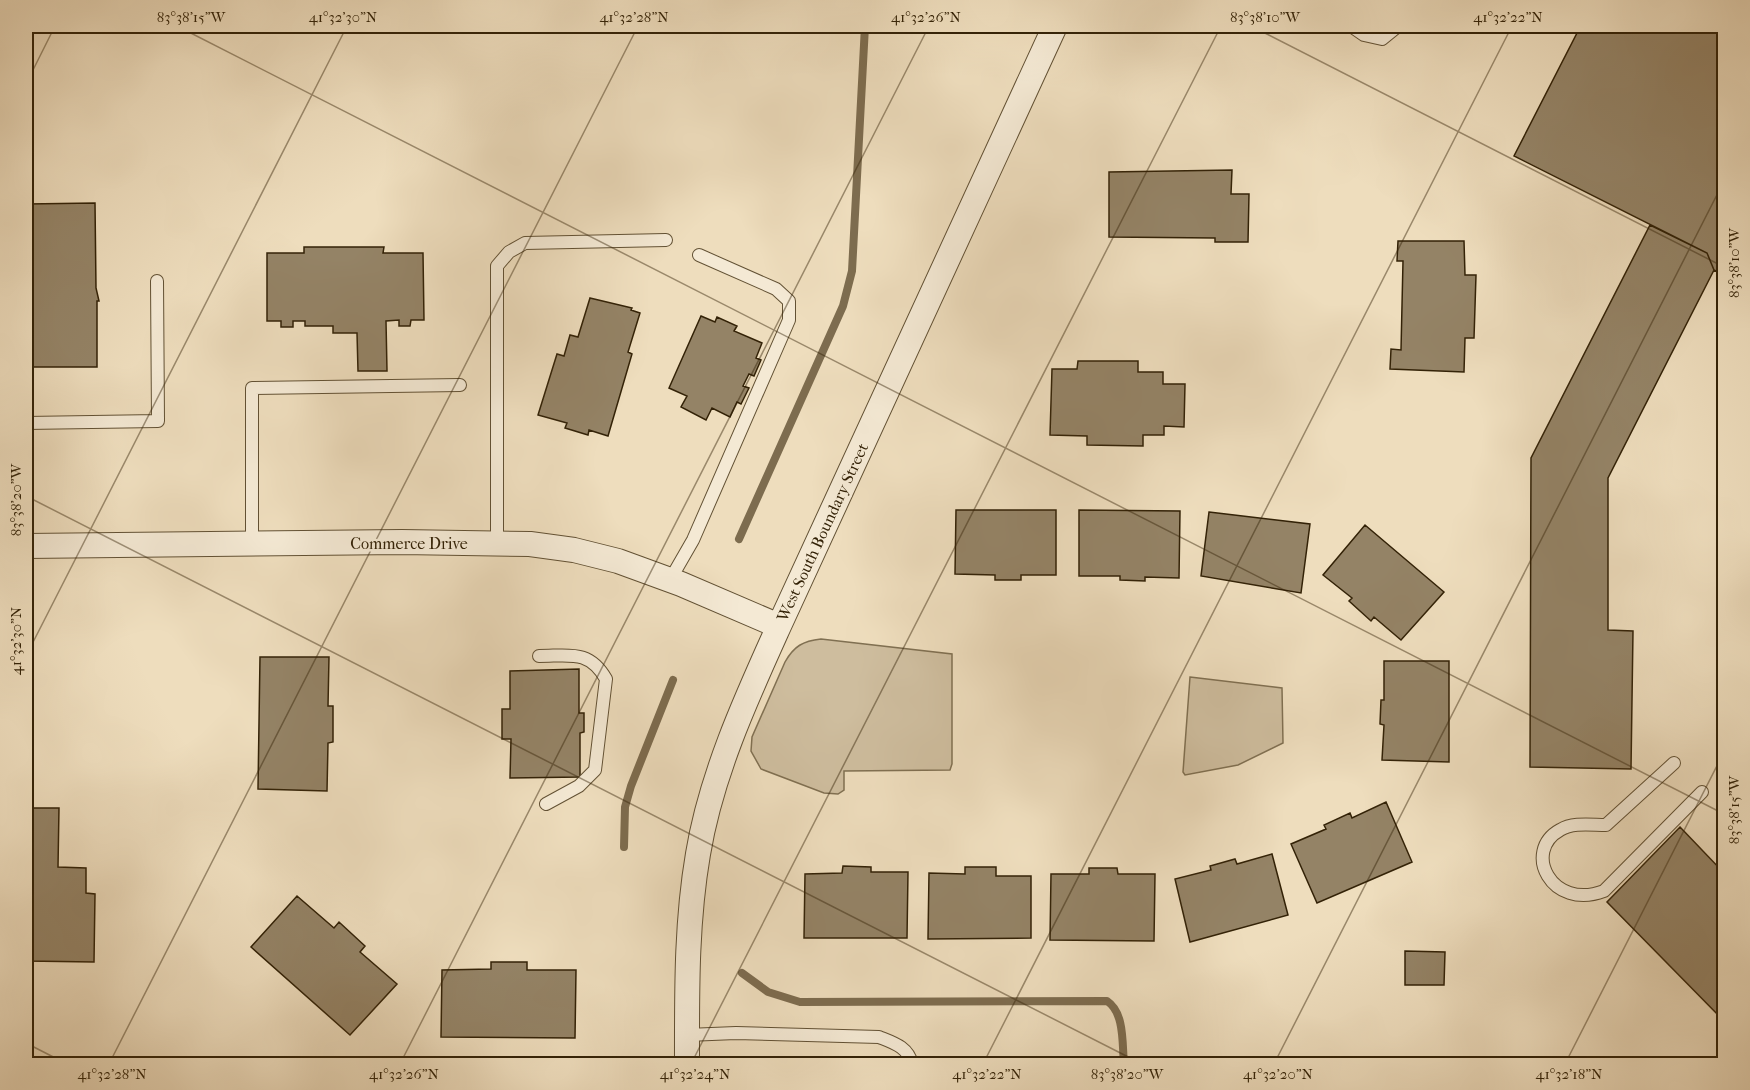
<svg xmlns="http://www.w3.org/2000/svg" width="1750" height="1090" font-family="'IM FELL French Canon',serif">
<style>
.green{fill:#cebd9e;stroke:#807052;stroke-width:1.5}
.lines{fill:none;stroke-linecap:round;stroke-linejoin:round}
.stream{stroke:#7d6c4f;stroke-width:8}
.building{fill:#948366;stroke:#332207;stroke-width:1.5}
.service-casing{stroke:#625134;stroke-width:14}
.minor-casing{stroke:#625134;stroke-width:26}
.service{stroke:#f4e9d4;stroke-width:12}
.minor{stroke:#f4e9d4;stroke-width:24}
.ticks{fill:none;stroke:#332207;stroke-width:1.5;stroke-opacity:0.45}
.labels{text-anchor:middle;stroke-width:5;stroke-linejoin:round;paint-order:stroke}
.street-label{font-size:16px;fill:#332207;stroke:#f4e9d4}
.neatline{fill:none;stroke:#332207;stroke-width:2}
.ticks-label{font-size:15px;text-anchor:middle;fill:#332207}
</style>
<rect width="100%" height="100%" fill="#eeddbd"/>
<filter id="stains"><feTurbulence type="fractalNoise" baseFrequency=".00333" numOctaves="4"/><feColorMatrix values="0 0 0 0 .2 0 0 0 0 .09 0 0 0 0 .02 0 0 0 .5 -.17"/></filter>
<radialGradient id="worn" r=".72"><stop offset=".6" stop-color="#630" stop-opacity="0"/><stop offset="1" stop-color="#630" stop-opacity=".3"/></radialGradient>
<!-- green -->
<path class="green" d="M821,639L952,654V764L950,770L844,771V790L838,794L824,793L761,769L751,751L752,737L785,662C794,646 803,641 821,639Z
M1190,677L1282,688L1283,743L1238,765L1185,775L1183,772Z"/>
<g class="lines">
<!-- stream -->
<path class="stream" d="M739,539L843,306L852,271L865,26
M624,847L625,807L631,786L673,680
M742,973L768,992L800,1002L1107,1001C1125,1013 1122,1044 1124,1064"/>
</g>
<!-- building -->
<path class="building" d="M1569,26H1724L1723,275L1714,270L1707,253L1514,156L1578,31Z
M1232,170L1231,194H1249L1248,242H1215V238L1109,237V172Z
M95,203L96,288L99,301H97V367H29V335H26L27,204Z
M1650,225L1707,253L1714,270L1608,478V630L1633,631L1631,769L1530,767L1531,458Z
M1398,241H1464L1465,275H1476L1474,338H1465L1464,372L1390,369L1391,349L1401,350L1403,261H1397Z
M304,247H384L383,253H423L424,320H411L410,326H399V320L386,321L387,371H358L357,333H333V326H305V321H293V327H281V321H267V253H304Z
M590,298L632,308L631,310L640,313L628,352L632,354L608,436L589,430L588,435L565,428L567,423L538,415L557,354L564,356L570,335L578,337Z
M701,316L715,322L717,317L737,326L734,331L762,343L756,358L761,360L754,376L749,374L743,386L749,388L741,404L737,402L730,417L712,408L706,420L681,407L687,396L669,388Z
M1078,361H1138V372H1163V384H1185L1184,427L1164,426V435H1143V446L1087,445V436L1050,435L1052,369H1077Z
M956,510H1056V575H1021V580H995V575L955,574Z
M1079,510L1180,511L1179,578L1145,577V581L1120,580V576H1079Z
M1209,512L1310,524L1301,593L1201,576Z
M1365,525L1444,592L1401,640L1374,617L1371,621L1349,601L1352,598L1323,575Z
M260,657H329L328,706H333V742L328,743L327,791L258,789Z
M1384,661H1449V762L1382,760L1384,725L1380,724L1381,700H1384Z
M579,669V713H584V732L580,733V777L510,778L511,739H502V709H510V671Z
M1386,802L1412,862L1317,903L1291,844L1326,829L1324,825L1350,813L1352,818Z
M26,808H59L58,867L86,868V893L95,894L94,962L26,961Z
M1680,827L1724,873V1021L1607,902Z
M1272,854L1288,915L1190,942L1175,879L1211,870L1210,866L1235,859L1237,864Z
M843,866L871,867V872H908L907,938H804L805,874L842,873Z
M965,867H996V876H1031V938L928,939L929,873L965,874Z
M1089,868H1117L1118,874H1155L1154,941L1050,940L1051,874H1089Z
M297,896L334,928L339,922L365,946L360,952L397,984L350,1035L251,947Z
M1405,951L1445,952L1444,985H1405Z
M491,962H527V970H576L575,1038L441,1037L442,970L491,969Z"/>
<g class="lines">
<!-- service casing -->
<g class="service-casing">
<path id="service" d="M1351,26L1364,35L1382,39L1398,26
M26,423L158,421L157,281
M252,543V388L460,385
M497,544V266L509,252L525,243L666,240
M670,580L693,540L789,320V301L776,289L699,255
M539,656C569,656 589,649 606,679L595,770L579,786L546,804
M1674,763L1606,825C1591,825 1573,822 1560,830C1522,851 1551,911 1604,891L1702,792
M687,1035L736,1033L879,1037C894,1043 908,1047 912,1064"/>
</g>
<!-- minor casing -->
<g class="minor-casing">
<path id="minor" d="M26,546L402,542L530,544L574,550L618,561L681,584L779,626
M687,1064C687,994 686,924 698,854C711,775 746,699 779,626L1055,26"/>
</g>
<!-- service -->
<use href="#service" class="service"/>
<!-- minor -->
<use href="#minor" class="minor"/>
</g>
<!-- ticks -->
<path class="ticks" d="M177,26L1724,814M1251,26L1724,267M26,84L55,26M26,496L1142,1064M26,656L347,26M26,1043L67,1064M109,1064L638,26M400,1064L929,26M691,1064L1221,26M983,1064L1512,26M1274,1064L1724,181M1565,1064L1724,752"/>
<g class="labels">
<!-- street labels -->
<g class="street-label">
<text transform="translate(822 532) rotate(-65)" y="6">West South Boundary Street</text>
<text x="409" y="549">Commerce Drive</text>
</g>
</g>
<!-- margin -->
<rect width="1750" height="1090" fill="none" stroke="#eeddbd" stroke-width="66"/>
<rect x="33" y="33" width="1684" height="1024" class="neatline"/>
<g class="ticks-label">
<text x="191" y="22">83°38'15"W</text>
<text x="343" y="22">41°32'30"N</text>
<text x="634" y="22">41°32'28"N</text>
<text x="926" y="22">41°32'26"N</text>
<text x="1265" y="22">83°38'10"W</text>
<text x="1508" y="22">41°32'22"N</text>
<text transform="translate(1734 263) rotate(-90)" y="5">83°38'10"W</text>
<text transform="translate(16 500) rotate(-90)" y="5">83°38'20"W</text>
<text transform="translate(16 641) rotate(-90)" y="5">41°32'30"N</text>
<text transform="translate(1734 810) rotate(-90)" y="5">83°38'15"W</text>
<text x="112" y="1079">41°32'28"N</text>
<text x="404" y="1079">41°32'26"N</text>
<text x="695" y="1079">41°32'24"N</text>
<text x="987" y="1079">41°32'22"N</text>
<text x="1127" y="1079">83°38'20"W</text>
<text x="1278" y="1079">41°32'20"N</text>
<text x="1569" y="1079">41°32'18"N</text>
</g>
<rect width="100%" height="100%" filter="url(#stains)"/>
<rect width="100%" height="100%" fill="url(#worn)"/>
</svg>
